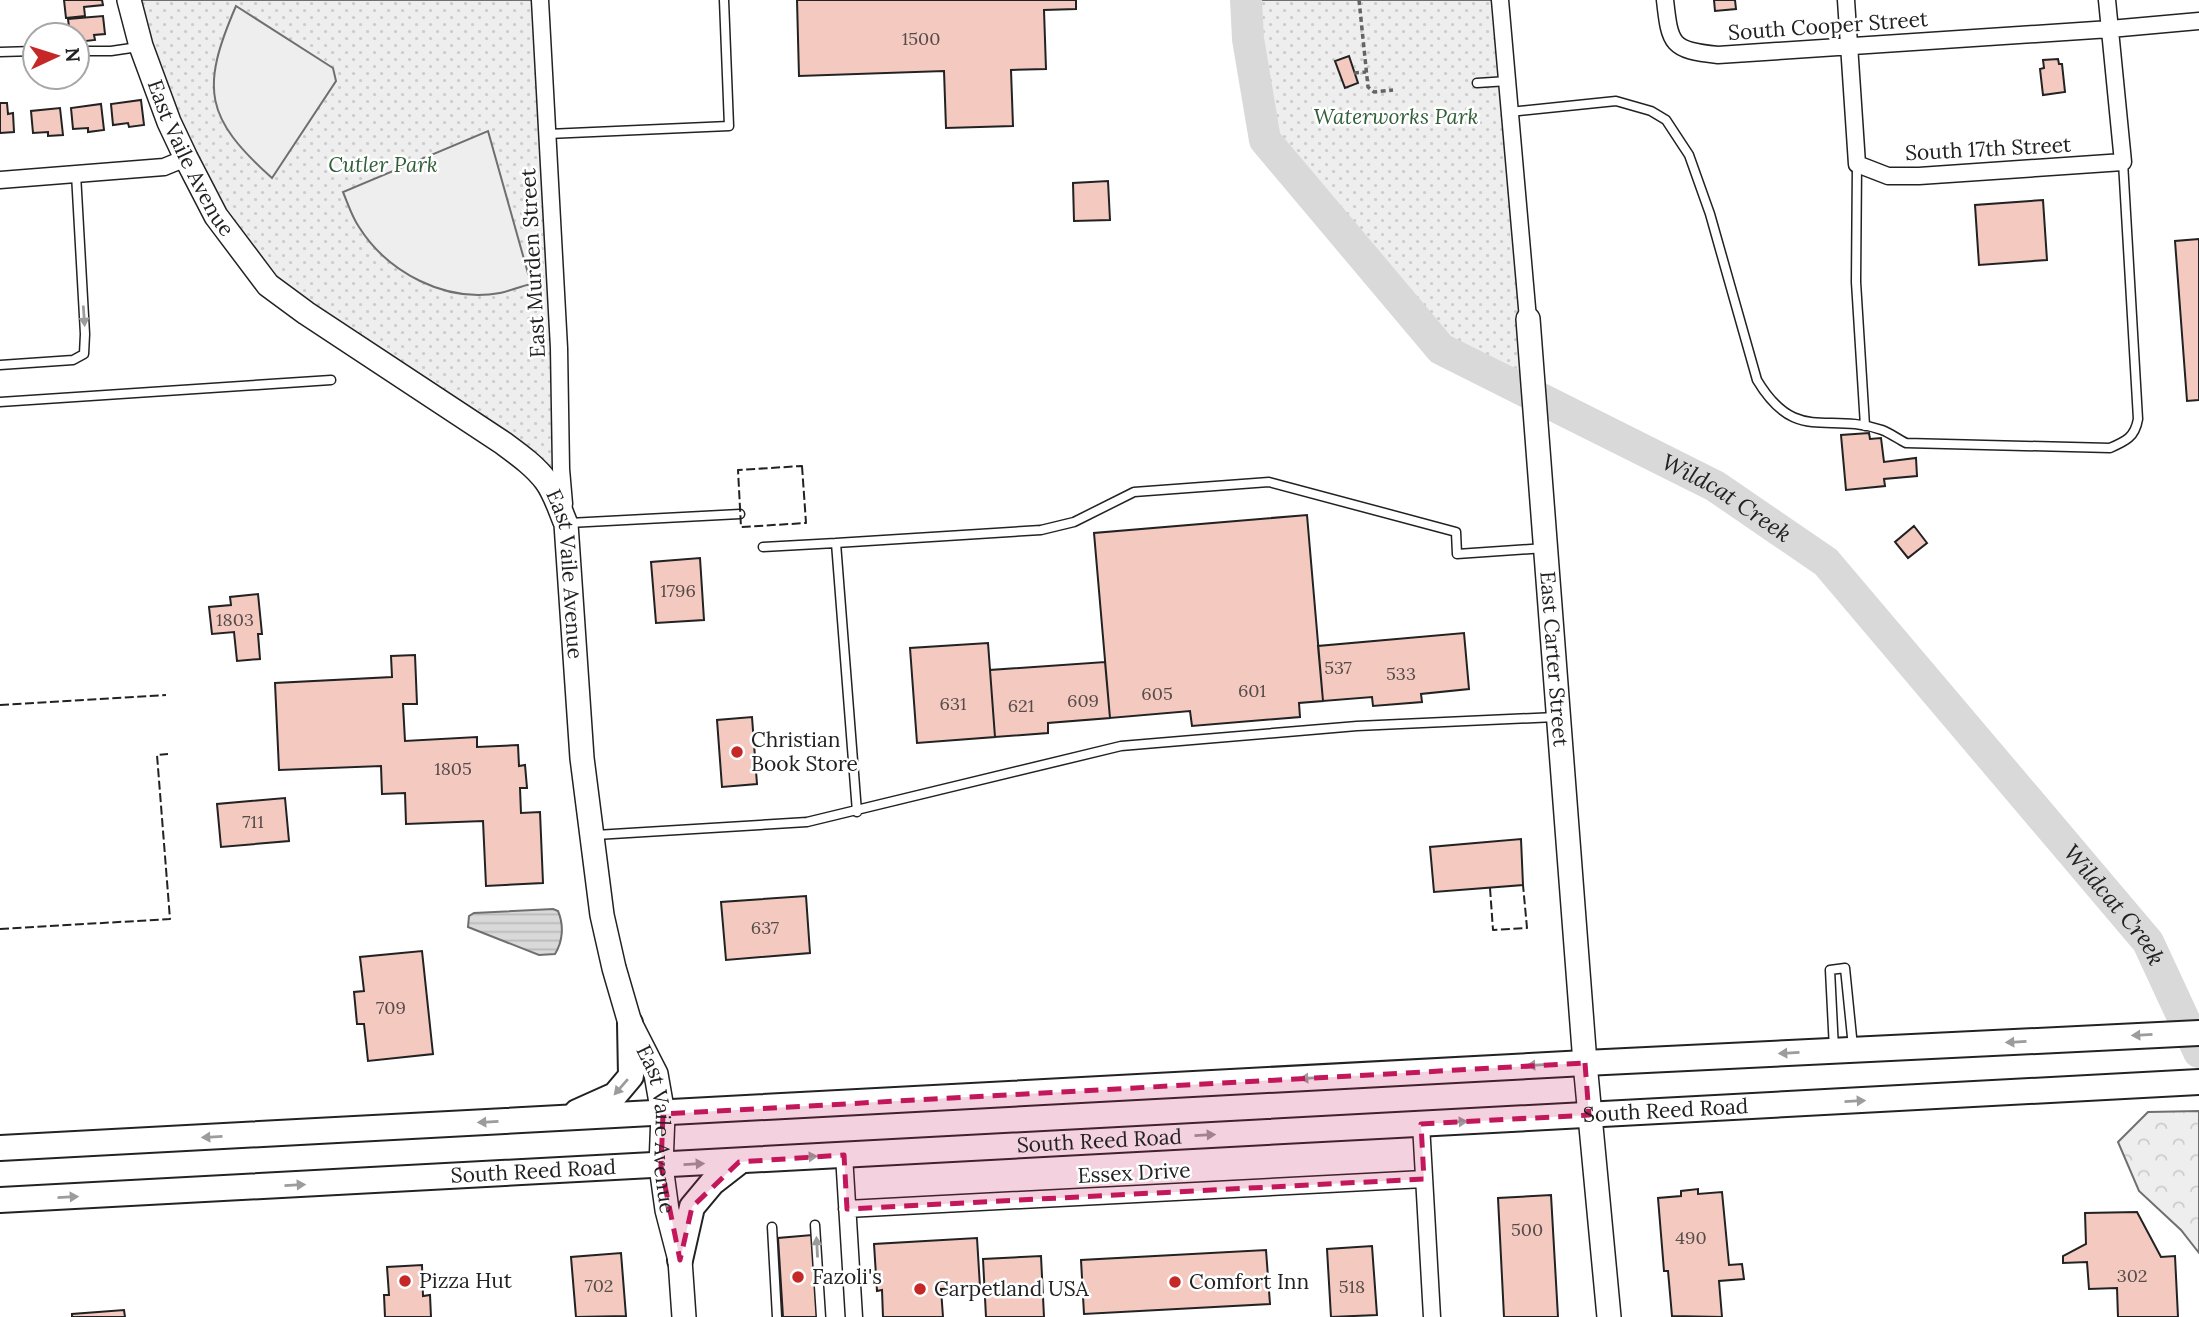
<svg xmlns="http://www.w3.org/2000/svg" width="2199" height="1317" font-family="Lora,serif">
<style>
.forest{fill:url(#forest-crowns);stroke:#6f6f6f;stroke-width:2}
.park{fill:url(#park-dots);stroke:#6f6f6f;stroke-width:2}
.pitch{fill:#eee;stroke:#6f6f6f;stroke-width:2}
.water{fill:url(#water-rules);stroke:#6f6f6f;stroke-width:2}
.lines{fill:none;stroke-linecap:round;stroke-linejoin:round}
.river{stroke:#d9d9d9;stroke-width:32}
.building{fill:#f3c9c0;stroke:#222;stroke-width:2}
.lane-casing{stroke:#222;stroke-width:11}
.street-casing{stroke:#222;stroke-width:19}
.secondary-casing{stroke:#222;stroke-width:26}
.primary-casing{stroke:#222;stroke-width:28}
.path{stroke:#646464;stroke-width:3.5;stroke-dasharray:5 3.5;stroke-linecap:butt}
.lane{stroke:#fff;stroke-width:8}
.street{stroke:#fff;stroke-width:16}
.secondary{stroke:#fff;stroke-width:23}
.primary{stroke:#fff;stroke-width:24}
.fence{stroke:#222;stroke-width:2;stroke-dasharray:9 3.5;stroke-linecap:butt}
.oneway{fill:#9c9c9c}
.marked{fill:#c2185b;fill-opacity:0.2;stroke:#c2185b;stroke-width:5;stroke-dasharray:14 9;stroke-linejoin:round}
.poi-dot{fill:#c62828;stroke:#fff;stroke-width:2.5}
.labels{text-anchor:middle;stroke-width:5;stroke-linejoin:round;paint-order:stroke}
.number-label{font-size:18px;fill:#564c4a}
.street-label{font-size:21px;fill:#222;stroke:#fff}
.park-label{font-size:21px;font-style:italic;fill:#2f5e38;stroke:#fff}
.poi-label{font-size:21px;fill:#222;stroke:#fff;text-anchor:start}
.water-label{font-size:23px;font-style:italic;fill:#222;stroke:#fff}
</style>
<defs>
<pattern id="forest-crowns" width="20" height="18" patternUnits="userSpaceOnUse" patternTransform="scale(1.75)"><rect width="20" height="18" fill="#eee"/><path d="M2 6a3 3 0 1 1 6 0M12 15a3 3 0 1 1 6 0" fill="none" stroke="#ccc"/></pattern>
<pattern id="park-dots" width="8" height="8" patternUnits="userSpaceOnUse" patternTransform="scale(1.75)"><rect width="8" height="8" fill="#eee"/><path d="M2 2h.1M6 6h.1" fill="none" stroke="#ccc" stroke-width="1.8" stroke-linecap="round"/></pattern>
<pattern id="water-rules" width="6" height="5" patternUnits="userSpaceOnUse" patternTransform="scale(1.75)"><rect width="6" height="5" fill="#d9d9d9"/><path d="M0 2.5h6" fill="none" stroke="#bababa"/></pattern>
</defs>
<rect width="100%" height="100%" fill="#fff"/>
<!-- forest -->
<path class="forest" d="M2199,1111V1253L2181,1230L2139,1191L2118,1142L2148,1112Z"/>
<!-- park -->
<path class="park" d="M129,0H540L561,469L547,482L306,313L216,216Z
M1246,0H1500L1534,396L1441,349L1265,140L1248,39Z"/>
<!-- pitch -->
<path class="pitch" d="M236,6L333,68L336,81L272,178C205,118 200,89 236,6Z
M488,131L531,284C521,286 510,291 500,293C446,303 388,273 359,227C352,217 348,204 343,192Z"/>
<!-- water -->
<path class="water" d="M553,909L558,911C564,925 563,941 555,954L539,955L468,927L469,916L474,913Z"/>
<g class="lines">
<!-- river -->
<path class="river" id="s1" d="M1246,0L1248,39L1265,140L1441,349L1715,486L1826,562L2148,942L2199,1052"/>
</g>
<!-- building -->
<path class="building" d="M64,0H102L103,5L84,7L85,16L66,18Z
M797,0H1076V9L1044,10L1046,69L1011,70L1013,126L946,128L944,71L799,76Z
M1714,0H1735L1736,9L1715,11Z
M103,16L105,34L94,35L95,40L77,42V35H70L68,19Z
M1349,56L1358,83L1345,88L1335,61Z
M2058,59L2059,64H2062L2065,92L2043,95L2040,69L2044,68L2043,60Z
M141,100L144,125L129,127L128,123L113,125L111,104Z
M0,103H7L8,114L13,113L14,132L0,133Z
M101,104L104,130L88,132V128L73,129L71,108Z
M60,108L63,135L48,136V132L33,133L31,111Z
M1108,181L1110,220L1074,221L1073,183Z
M2043,200L2047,260L1979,265L1975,205Z
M2199,239V400L2187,401L2175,241Z
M1869,433L1870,439L1881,438L1884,462L1916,458L1917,476L1884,479L1885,486L1846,490L1841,435Z
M1307,515L1323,701L1299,703L1300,717L1192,726L1190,711L1110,718L1094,533Z
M1914,526L1927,543L1908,558L1895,542Z
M700,558L704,620L656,623L651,562Z
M258,594L262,634H258L260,659L237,661L234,632L212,634L209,607L231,605L230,597Z
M1464,633L1469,689L1421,694L1422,702L1373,706L1372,697L1323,701L1318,646Z
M988,643L995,737L917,743L910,648Z
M415,655L417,704H403L405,741L477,737V747L518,745L519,766L525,765L527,788H520L521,813L540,812L543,883L486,886L483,821L406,824L405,793L382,794L381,766L279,770L275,683L392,677L391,656Z
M1105,662L1110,718L1048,723V733L995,737L990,670Z
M752,717L757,784L722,787L717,720Z
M285,798L289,841L221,847L217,804Z
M1521,839L1523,885L1434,892L1430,847Z
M806,896L810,953L726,960L721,902Z
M422,951L433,1054L368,1061L364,1024H357L354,992L364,991L360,957Z
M1698,1189V1194L1722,1192L1729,1265L1742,1264L1744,1279L1719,1281L1722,1317L1672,1316L1668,1271H1664L1658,1198L1681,1196V1191Z
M1551,1195L1558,1317H1504L1498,1198Z
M2137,1212L2161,1257L2175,1256L2178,1317H2118L2117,1288L2089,1289L2087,1262L2063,1263V1256L2086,1244L2085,1213Z
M812,1235L818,1317H783L778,1238Z
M977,1238L980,1287L941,1289L943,1317H883L882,1290L877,1291L874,1244Z
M1372,1246L1377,1315L1331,1317L1327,1249Z
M1266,1250L1270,1304L1084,1314L1081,1260Z
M621,1253L626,1316L576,1317L571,1257Z
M1041,1256L1044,1317H986L983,1259Z
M422,1265L423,1296L430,1295L431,1317H385L384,1295H389L387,1267Z
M124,1310L125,1317H72V1314Z"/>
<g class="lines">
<!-- lane casing -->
<g class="lane-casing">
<path id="lane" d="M77,51H111L138,47
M0,52L35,51
M1477,83L1508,81
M1510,112L1616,101L1651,111L1666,120L1689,155L1710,214L1757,380C1796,445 1827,411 1882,430C1890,433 1898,439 1906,443L2110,448C2126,441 2135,437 2138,419L2123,162
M548,134L729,126L724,0
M1857,164L1856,282L1865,426
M0,365L73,360L84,354L85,334L76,174
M0,402L331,380
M569,523L740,514
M763,547L836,543
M857,812L836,543L1041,530L1074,522L1134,492L1269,482L1456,532L1457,554L1545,548
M596,835L807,822L1121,746L1357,726L1556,717
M1834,1049L1830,970L1845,968L1853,1047
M815,1225L821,1317
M772,1227L777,1317"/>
</g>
<!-- street casing -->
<g class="street-casing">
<path id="street" d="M540,0L559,348L561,469L564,504
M1500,0L1528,319
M1665,0C1670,45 1671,50 1718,55L2110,29L2199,21
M1846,0L1857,164L1888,176H1919L2123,162L2107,0
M0,180L164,167L186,158
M1421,1124L1432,1317
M844,1155L854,1317
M847,1209L1424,1179"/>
</g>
<!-- secondary casing -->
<g class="secondary-casing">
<g id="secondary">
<path id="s2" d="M129,0L141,46L169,122L186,158L216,216L268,285L306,313L503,443C518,454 535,466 546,481C555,493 560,510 566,524L582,758L602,915L614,968L630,1023L656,1074L663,1114L661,1166L667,1210L680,1260L684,1317"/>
<path id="s3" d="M1528,319L1585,1063L1609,1317"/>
</g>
</g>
<!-- primary casing -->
<g class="primary-casing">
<g id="primary">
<path d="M577,1112L615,1095L631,1076L630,1023"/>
<path d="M0,1148L1585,1063L2199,1033"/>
<path id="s4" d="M0,1200L2199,1082"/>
<path d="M680,1260L692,1207L712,1183L739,1162"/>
</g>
</g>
<!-- path -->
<path class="path" d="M1359,0L1368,87L1374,92L1393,90
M1354,73L1366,72"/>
<!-- lane -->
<use href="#lane" class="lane"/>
<!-- street -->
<use href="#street" class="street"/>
<!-- secondary -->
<use href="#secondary" class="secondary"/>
<!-- primary -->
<use href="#primary" class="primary"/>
<!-- fence -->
<path class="fence" d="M802,466L806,523L741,527L738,470Z
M0,705L166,695
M1490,888L1493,930L1527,928L1523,885
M0,929L170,919L157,755L168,754"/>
</g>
<!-- one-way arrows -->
<defs><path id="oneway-solid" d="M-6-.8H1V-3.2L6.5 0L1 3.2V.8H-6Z" transform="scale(1.75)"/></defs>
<g class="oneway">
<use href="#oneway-solid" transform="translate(84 316) rotate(86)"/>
<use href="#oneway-solid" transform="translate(2142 1035) rotate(177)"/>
<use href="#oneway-solid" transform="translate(2016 1042) rotate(177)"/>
<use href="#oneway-solid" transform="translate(1789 1053) rotate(177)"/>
<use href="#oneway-solid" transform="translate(1537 1065) rotate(177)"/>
<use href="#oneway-solid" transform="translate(1310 1078) rotate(177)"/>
<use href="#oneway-solid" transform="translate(621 1087) rotate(131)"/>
<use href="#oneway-solid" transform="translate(1855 1101) rotate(-3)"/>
<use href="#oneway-solid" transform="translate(488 1122) rotate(177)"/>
<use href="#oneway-solid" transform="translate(1457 1122) rotate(-3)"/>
<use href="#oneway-solid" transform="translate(1205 1135) rotate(-3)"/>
<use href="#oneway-solid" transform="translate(212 1137) rotate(177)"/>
<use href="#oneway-solid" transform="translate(807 1157) rotate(-4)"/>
<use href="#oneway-solid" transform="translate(694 1164) rotate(-3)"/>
<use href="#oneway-solid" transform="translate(295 1185) rotate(-3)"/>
<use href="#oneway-solid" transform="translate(68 1197) rotate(-3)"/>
<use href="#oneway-solid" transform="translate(817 1247) rotate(-93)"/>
</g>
<!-- marked area -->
<path class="marked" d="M1585,1063L1589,1115L1421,1124L1424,1179L847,1209L844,1155L739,1162L692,1207L680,1260L661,1166L663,1114Z"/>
<!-- markers -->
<g class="poi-dot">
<circle cx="737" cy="752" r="7"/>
<circle cx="798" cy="1277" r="7"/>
<circle cx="405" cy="1281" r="7"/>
<circle cx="1175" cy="1282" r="7"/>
<circle cx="920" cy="1289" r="7"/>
</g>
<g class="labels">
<!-- number labels -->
<g class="number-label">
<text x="921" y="45">1500</text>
<text x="678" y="597">1796</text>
<text x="235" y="626">1803</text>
<text x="1338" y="674">537</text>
<text x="1401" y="680">533</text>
<text x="1252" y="697">601</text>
<text x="1157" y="700">605</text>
<text x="1083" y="707">609</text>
<text x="953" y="710">631</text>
<text x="1021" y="712">621</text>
<text x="453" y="775">1805</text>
<text x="253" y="828">711</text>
<text x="765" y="934">637</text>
<text x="391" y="1014">709</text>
<text x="1527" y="1236">500</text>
<text x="1691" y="1244">490</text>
<text x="2132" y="1282">302</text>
<text x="599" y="1292">702</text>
<text x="1352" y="1293">518</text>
</g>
<!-- street labels -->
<g class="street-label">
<text transform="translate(1828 26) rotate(-4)" y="7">South Cooper Street</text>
<text transform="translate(1988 149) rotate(-3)" y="7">South 17th Street</text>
<text dy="7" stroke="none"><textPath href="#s2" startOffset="170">East Vaile Avenue</textPath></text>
<text transform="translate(533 263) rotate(-93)" y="7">East Murden Street</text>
<text dy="7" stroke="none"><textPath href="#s2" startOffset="758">East Vaile Avenue</textPath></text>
<text dy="7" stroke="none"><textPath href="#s3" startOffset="341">East Carter Street</textPath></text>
<text dy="7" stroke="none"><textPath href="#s4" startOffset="1668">South Reed Road</textPath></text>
<text dy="7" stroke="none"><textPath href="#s2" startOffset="1325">East Vaile Avenue</textPath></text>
<text dy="7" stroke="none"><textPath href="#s4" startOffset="1101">South Reed Road</textPath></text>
<text dy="7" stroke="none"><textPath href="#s4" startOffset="534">South Reed Road</textPath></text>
<text transform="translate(1134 1173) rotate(-3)" y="7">Essex Drive</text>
</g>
<!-- park labels -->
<g class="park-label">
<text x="1396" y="124">Waterworks Park</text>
<text x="383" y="172">Cutler Park</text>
</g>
<!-- poi labels -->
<g class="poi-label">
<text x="751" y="747">Christian<tspan x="751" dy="24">Book Store</tspan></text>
<text x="812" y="1284">Fazoli's</text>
<text x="419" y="1288">Pizza Hut</text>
<text x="1189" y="1289">Comfort Inn</text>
<text x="934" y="1296">Carpetland USA</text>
</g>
<!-- water labels -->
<g class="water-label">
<text dy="8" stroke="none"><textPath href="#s1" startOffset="737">Wildcat Creek</textPath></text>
<text dy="8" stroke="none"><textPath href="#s1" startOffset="1304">Wildcat Creek</textPath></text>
</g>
</g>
<!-- north arrow -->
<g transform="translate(56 56) rotate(86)"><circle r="33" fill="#ffffff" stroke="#a7a7a7" stroke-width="2"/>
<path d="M0-5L12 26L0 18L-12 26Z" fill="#c62828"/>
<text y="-10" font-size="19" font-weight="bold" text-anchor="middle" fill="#222222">N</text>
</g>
</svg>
